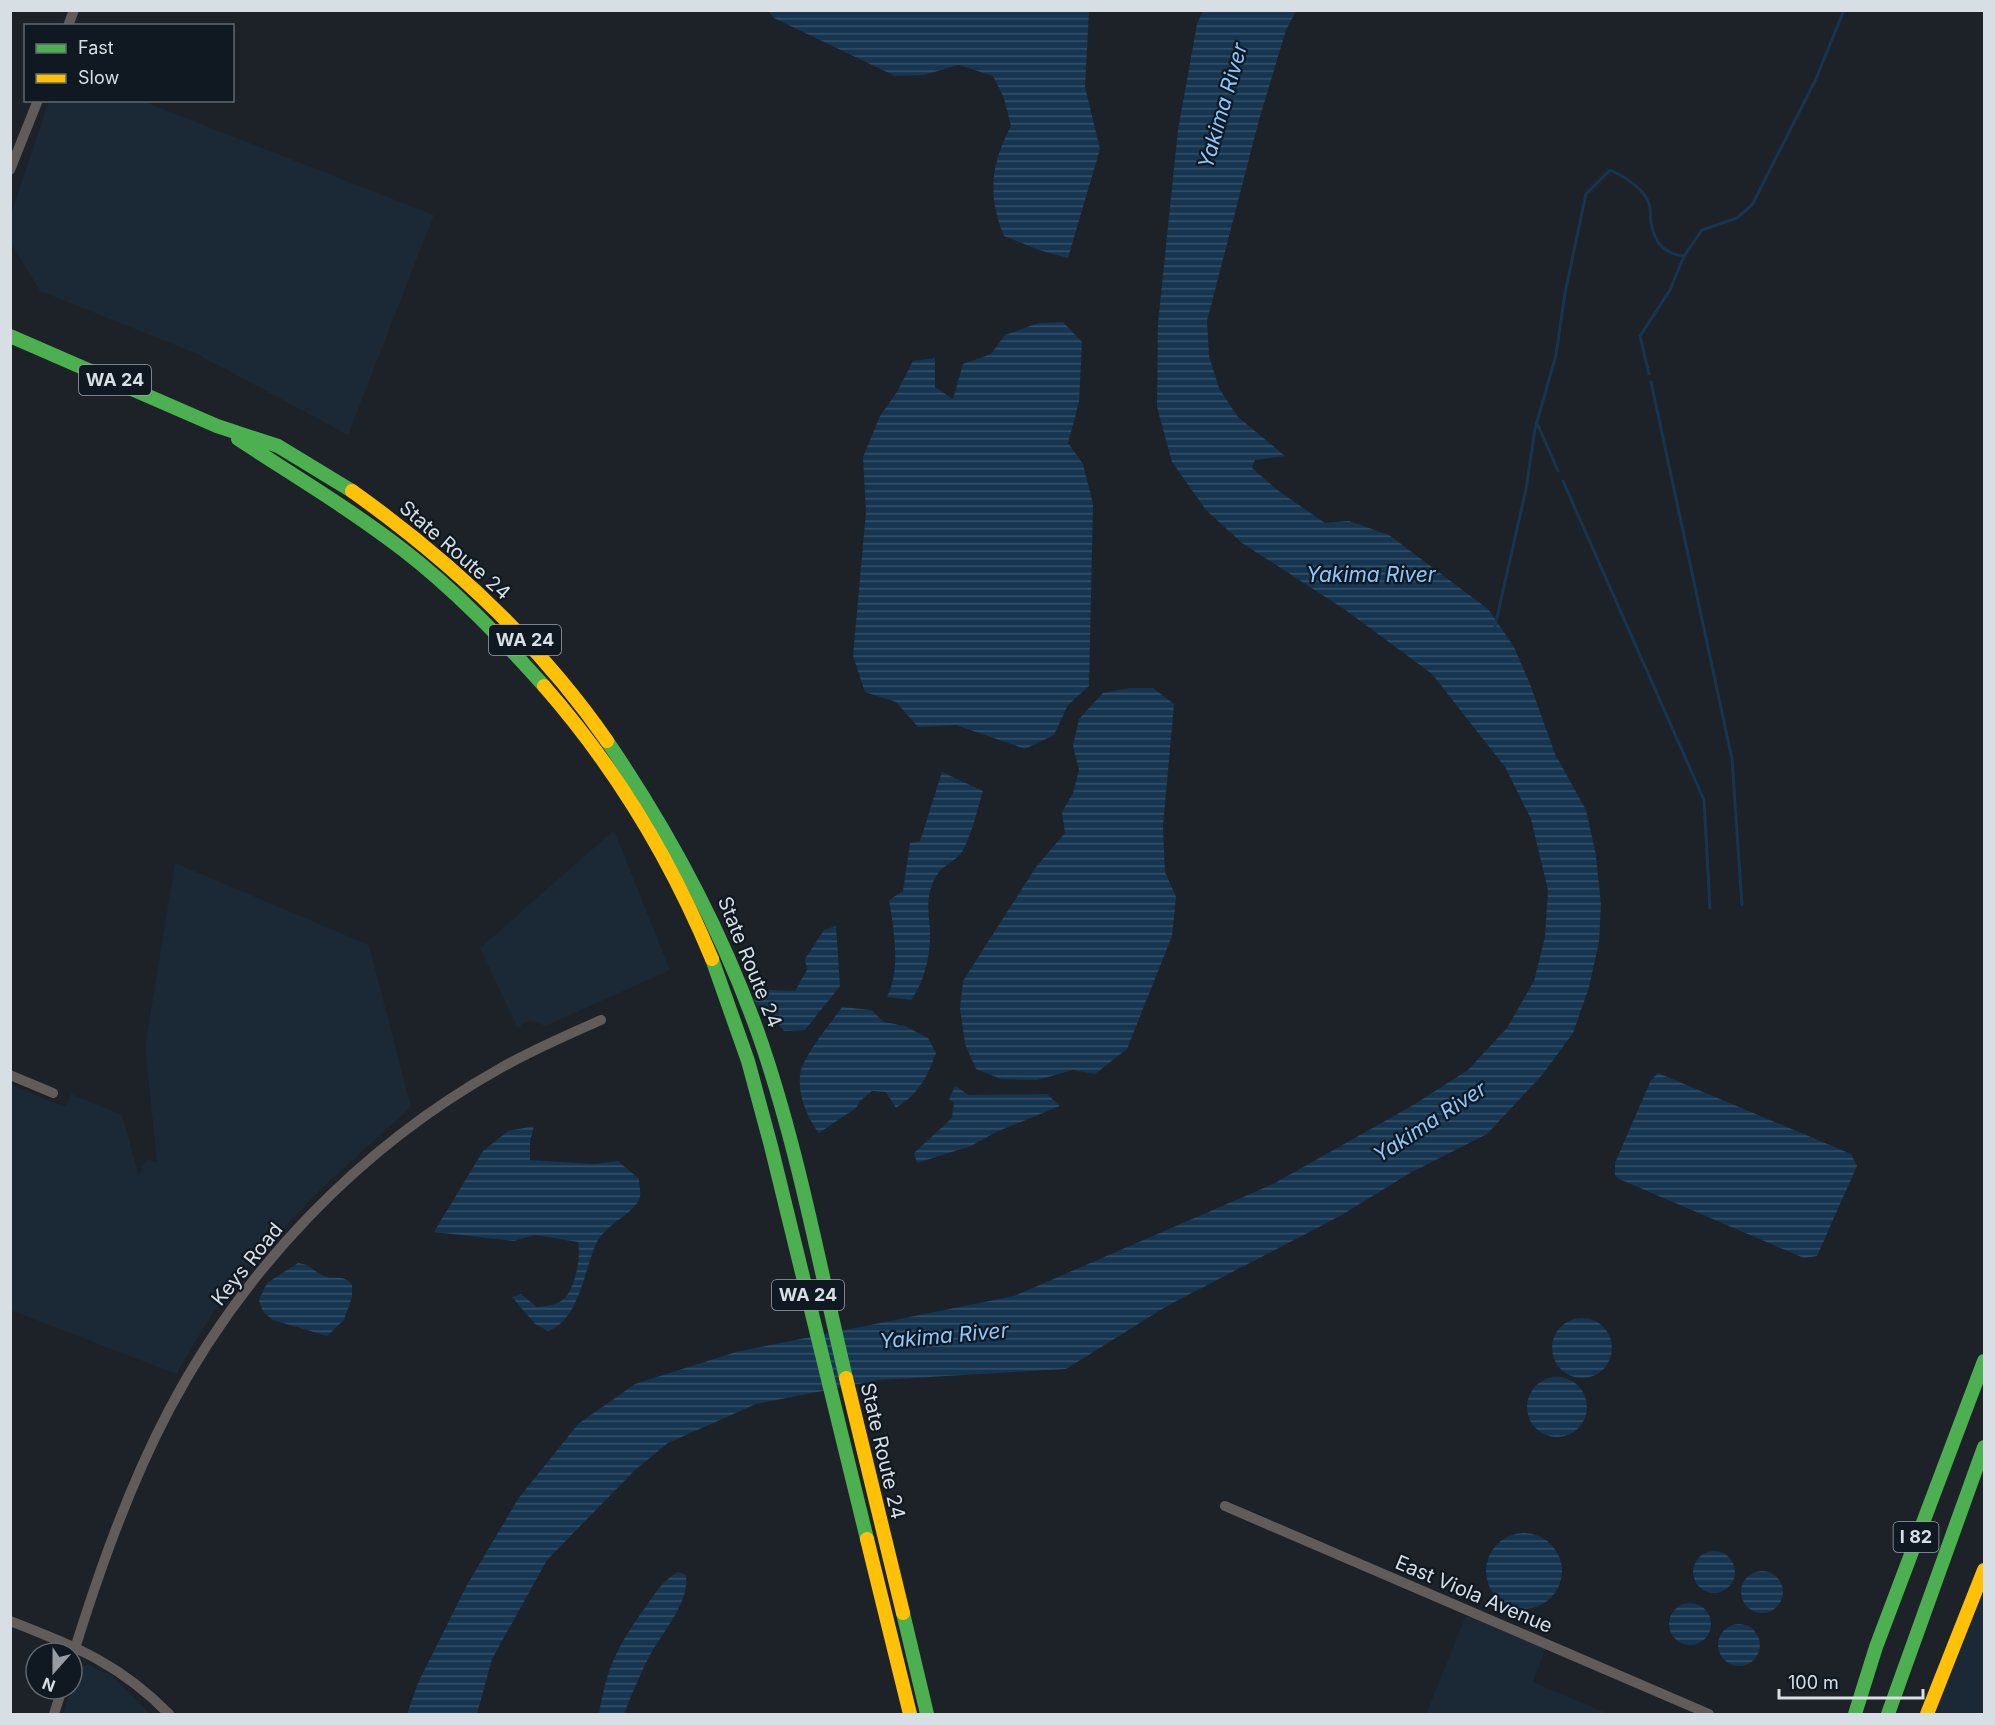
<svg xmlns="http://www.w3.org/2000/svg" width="1995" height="1725" font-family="Inter,sans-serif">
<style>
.built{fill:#1b2835}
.water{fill:url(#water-rules)}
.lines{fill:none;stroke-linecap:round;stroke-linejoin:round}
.stream{stroke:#153551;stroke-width:3}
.street{stroke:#615c5a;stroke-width:10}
.fast{stroke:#4caf50;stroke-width:14}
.slow{stroke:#ffc107;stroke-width:14}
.labels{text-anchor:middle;stroke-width:4.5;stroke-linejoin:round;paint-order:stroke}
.shield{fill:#101922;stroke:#9ba3aa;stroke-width:1.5}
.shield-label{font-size:18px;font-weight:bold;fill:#d7dee4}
.street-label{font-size:20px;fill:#d7dee4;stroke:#101922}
.water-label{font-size:21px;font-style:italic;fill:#8ec7fd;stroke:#101922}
</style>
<defs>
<pattern id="water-rules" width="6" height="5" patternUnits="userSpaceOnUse" patternTransform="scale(1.5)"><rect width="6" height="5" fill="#153551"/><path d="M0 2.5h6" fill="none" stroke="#36526a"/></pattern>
</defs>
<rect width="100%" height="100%" fill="#1d2228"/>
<!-- built -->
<path class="built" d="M49,101H142L434,215L348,435L195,353L40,291L11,243L10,217Z
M614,830L670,970L546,1026L531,1021L523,1023L518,1029L480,948Z
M175,863L369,945L411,1107L321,1189L270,1242L212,1314L176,1374L10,1310L11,1085L65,1107L71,1094L122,1115L139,1175L146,1159L157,1162L145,1047Z
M1984,1591V1714H1935Z
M1469,1608L1549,1640L1533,1682L1609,1714H1426Z
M87,1664L112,1676L150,1714H63L79,1669Z"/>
<!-- water -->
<path class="water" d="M768,11H1089L1085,87L1100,149L1068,258L1039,250L1004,236C987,196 991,163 1011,126L1004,98L993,76L959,65L924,75L895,76L774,18Z
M1203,11H1296L1286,30L1259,120L1207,321L1209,356L1219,388L1237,416L1285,456L1255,460L1252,468L1280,492L1325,523L1349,521L1389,535L1488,609L1514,647L1530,684L1555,754L1586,810L1596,855L1601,905L1599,942L1589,987L1573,1033L1543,1074L1487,1134L1410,1173L1340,1216L1167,1306L1066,1369L879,1380L756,1404L668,1443L635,1470L547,1560L492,1659L477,1714H407L418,1683L467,1585L518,1499L578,1424L635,1384L736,1352L1014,1296L1273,1184L1410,1107L1468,1070L1507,1028L1534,981L1545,937L1548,890L1531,819L1505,767L1432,674L1344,609L1242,543L1206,510L1172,462L1157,407L1158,323L1178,130L1197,24Z
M1063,322L1082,342L1079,402L1068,443L1083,464L1093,504L1089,686L1068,705L1054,735L1025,749L956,725L918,727L896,702L865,692L853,656L866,512L863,457L880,416L897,392L913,361L935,358V387L953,399L963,364L991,354L1005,335L1039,323Z
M1130,688H1153L1174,704L1163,826L1165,872L1176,897L1172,936L1127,1049L1095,1074L1073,1070L1037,1080L1001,1079L976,1069L965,1044L960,1008L963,981L1036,867L1065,833L1062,812L1073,793L1079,770L1073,746L1079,719L1103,693Z
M942,772L983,791C977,810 972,835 962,852C953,865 940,863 932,885C926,900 929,915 930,930C931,952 925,982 911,1000L887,997C901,969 894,930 889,900L903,891L910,843L920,841Z
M836,926L840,986L805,1030L784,1031L771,1016L761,1013L753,998L769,990L795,991L807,970L805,959L824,930Z
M842,1007L871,1010L884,1022L905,1026L928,1038L936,1053C927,1078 919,1093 896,1108L886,1092L872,1091L860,1101L856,1108L819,1133C807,1118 798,1095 800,1076C801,1058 831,1023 842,1007Z
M1658,1073L1851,1154L1857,1166L1817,1256L1804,1258L1619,1179L1615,1175V1163L1651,1080Z
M955,1086L969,1095L1047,1094L1060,1106L996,1132L971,1146L917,1163L914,1153L952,1118L954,1102L949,1100Z
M534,1126L530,1142V1160L594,1164L618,1161L639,1179C639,1184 641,1192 640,1197C636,1213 605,1224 596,1244C584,1271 579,1320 548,1331L535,1324L512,1297L521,1294L537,1307C548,1306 561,1305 568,1294C576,1281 581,1256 578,1242L535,1235L514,1241L434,1232L483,1151L508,1131Z
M298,1263C309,1264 311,1269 320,1274C331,1282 343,1272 352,1285V1297L344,1320L327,1336L273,1320L263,1312L259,1300L267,1283Z
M1552 1348a30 30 0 1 1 60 0a30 30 0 1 1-60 0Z
M1527 1407a30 30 0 1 1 60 0a30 30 0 1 1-60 0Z
M1486 1571a38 38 0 1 1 76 0a38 38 0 1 1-76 0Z
M1693 1572a21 21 0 1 1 42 0a21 21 0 1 1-42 0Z
M1741 1592a21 21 0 1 1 42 0a21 21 0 1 1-42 0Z
M678,1572L686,1575C690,1604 660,1634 648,1659C639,1677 631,1695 624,1714H599C607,1666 618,1645 647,1605C656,1592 663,1580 678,1572Z
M1669 1624a21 21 0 1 1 42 0a21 21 0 1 1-42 0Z
M1718 1645a21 21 0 1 1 42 0a21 21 0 1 1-42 0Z"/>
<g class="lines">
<!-- stream -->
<path class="stream" d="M1649,374L1640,336L1670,290L1684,256
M1651,382L1732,759L1742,905
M1537,423L1558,471
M1563,481L1704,800L1710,908
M1495,626L1526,489L1535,429L1556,355L1565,293L1586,194L1610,170C1623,176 1644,188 1649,204C1651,209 1650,217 1651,223C1655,243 1664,254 1684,256L1702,230L1737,218L1752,205L1815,81L1844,10"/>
<!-- street -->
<path class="street" d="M68,26L74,10
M10,170L38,100
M10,1075L53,1093
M1225,1506L1709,1714
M10,1621C76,1647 119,1663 169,1714
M72,1658C98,1574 128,1488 169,1410C244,1268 360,1147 499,1069C532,1050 567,1035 601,1020
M54,1714L62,1689"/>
<!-- fast -->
<path class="fast" d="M10,336L217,426L278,446L352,491
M238,439C293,475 350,509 402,549C454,589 500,637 544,686
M607,741C669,832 720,927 757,1030C796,1139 819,1264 846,1378
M712,959L748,1061L771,1146L867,1539
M903,1613L927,1714
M1855,1714L1876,1647L1984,1361
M1888,1714L1984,1447"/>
<!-- slow -->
<path class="slow" d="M352,491C449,560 539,643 607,741
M544,686C615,767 671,860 712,959
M846,1378L903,1613
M867,1539L910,1714
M1927,1714L1984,1570"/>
</g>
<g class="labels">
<!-- shield labels -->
<g class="shield">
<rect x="79" y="365" width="72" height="30" rx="4.5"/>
<rect x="489" y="625" width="72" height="30" rx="4.5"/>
<rect x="772" y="1280" width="72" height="30" rx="4.5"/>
<rect x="1893.5" y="1522" width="45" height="30" rx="4.5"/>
</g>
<g class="shield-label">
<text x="115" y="386">WA 24</text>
<text x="525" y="646">WA 24</text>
<text x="808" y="1301">WA 24</text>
<text x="1916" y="1543">I 82</text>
</g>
<!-- street labels -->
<g class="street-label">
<text transform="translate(455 550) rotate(41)" y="7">State Route 24</text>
<text transform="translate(750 962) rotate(68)" y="7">State Route 24</text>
<text transform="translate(247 1264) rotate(-51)" y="7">Keys Road</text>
<text transform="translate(883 1451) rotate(77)" y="7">State Route 24</text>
<text transform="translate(1474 1594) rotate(23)" y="7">East Viola Avenue</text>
</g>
<!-- water labels -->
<g class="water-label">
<text transform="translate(1223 106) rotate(-74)" y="7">Yakima River</text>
<text x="1371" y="582">Yakima River</text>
<text transform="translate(1430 1122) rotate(-33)" y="7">Yakima River</text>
<text transform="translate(944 1336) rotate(-5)" y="7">Yakima River</text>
</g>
</g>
<!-- border -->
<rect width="1995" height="1725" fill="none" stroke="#d7dee4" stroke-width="24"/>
<!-- legend -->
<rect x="24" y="24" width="210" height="78" fill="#101922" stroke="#606870" stroke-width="1.5"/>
<rect x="36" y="44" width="30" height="9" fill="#4caf50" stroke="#606870" stroke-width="1.5"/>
<text x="78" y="54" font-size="18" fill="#d7dee4">Fast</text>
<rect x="36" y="74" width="30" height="9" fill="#ffc107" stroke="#606870" stroke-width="1.5"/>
<text x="78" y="84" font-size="18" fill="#d7dee4">Slow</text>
<!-- north arrow -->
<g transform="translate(54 1671) rotate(201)"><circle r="28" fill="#101922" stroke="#606870" stroke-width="1.5"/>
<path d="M0-4.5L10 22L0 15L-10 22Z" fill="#969ca2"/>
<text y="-9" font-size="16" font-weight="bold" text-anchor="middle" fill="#d7dee4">N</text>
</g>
<!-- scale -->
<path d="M1779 1689v9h144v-9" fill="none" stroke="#d7dee4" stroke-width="3"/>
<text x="1788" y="1689" font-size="18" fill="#d7dee4" stroke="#101922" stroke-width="4.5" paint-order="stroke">100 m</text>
</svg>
